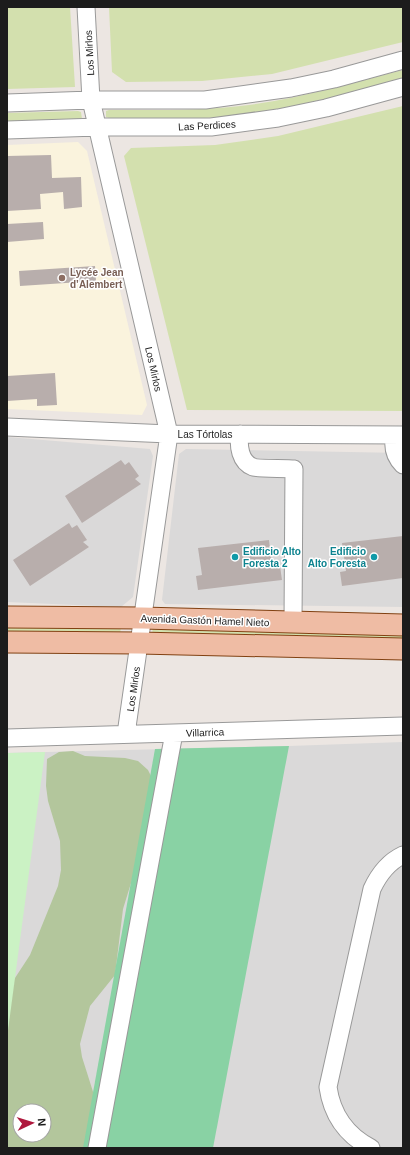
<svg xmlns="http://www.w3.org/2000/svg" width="410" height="1155" font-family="Arial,sans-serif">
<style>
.residential{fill:#dad9d9;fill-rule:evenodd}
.education{fill:#faf3dd}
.grass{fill:#d3e0ae}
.forest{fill:#b3c69c;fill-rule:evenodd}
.park{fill:#cbf2c4}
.pitch{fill:#89d2a4}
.building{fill:#b8aeac}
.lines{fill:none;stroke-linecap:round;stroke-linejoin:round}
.minor-casing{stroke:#999;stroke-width:19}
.major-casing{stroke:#814112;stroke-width:23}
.minor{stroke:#fff;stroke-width:17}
.major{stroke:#efbca4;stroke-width:21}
.education-dot{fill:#8d6e63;stroke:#fff;stroke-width:1.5}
.culture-dot{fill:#0f9aa8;stroke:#fff;stroke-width:1.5}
.labels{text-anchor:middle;stroke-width:3;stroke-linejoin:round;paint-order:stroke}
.street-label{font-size:10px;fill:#1c1c1c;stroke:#fff}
.education-label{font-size:10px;font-weight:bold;fill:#785e54;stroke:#fff;text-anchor:start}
.culture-label{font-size:10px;font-weight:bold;fill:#0d838f;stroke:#fff;text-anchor:start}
</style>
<rect width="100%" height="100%" fill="#ece6e2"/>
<!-- residential -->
<path class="residential" d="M8,437L150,449L153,456L133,597L121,607L7,602Z
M186,449L403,453V607L165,604L162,600L179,454Z
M403,742V1148H7V753L289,746ZM20,1111H44V1135H20Z"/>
<!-- education -->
<path class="education" d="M78,142L87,151L147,405L142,415L7,409V145Z"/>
<!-- grass -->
<path class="grass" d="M7,7H70L75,87L7,89Z
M109,7H403V42L272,74L202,81L126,82L112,72Z
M403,70V79C353,92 303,106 252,113C205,121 157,119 109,118L106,117V111L109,110C155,110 202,111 249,105C301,98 352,83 403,70Z
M403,106V411L187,410L124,156L131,148L215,145L278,136Z
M78,111L81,112L82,119L79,120L7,122V113Z
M7,625L121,628L120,633H7Z
M153,626L403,632V641L152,635Z"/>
<!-- forest -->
<path class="forest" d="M73,751L85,756L125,758L138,761L148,770L154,782L135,870L123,909L115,975L90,1006L80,1044L82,1057L95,1098L94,1148H7V993L15,978L30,955L58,886L61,870L60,841L48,801L46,786L47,759L59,752ZM20,1111H44V1135H20Z"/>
<!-- park -->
<path class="park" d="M45,752L7,1038V753Z"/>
<!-- pitch -->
<path class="pitch" d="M289,746L213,1148H83L155,749Z"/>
<!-- building -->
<path class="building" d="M51,155L52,178L81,177L82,207L64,209L63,192L40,194L41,209L7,211V156Z
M43,222L44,239L7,242V224Z
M95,266L96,281L20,286L19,271Z
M55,373L57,405L37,406V399L7,401V376Z
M121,460L125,465L129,462L139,476L135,479L141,484L82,523L65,496Z
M69,523L72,528L77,525L87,540L83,542L89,547L30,586L13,560Z
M403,536V578L342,586L340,572L346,571L342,543Z
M269,540L272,567L280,566L282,580L198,590L196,576L202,575L198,548Z"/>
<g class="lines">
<!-- minor casing -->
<g class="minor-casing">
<path id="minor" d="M86,7L91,100L169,434L126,734
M7,103L91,100H205L291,88L334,79L403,60
M7,130L98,127H211L278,118L326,108L403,87
M7,427L169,434L403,435
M240,434C238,446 240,462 253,467C258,469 286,468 294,469L293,623
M395,435C392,447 394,456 403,465
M7,738L403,726
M97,1148L174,733
M371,1148C346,1135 332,1115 328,1087L372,889C379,874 388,862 403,855"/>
</g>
<!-- major casing -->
<g class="major-casing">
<path id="major" d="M7,617L142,618L403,625
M7,642L139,643L403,649"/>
</g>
<!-- minor -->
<use href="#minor" class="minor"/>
<!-- major -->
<use href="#major" class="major"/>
</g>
<!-- markers -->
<circle class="education-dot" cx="62" cy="278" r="4"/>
<g class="culture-dot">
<circle cx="235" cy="557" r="4"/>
<circle cx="374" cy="557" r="4"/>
</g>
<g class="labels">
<!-- street labels -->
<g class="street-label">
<text transform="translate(89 53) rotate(-93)" y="4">Los Mirlos</text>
<text transform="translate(207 125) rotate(-3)" y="4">Las Perdices</text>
<text transform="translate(154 369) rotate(77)" y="4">Los Mirlos</text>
<text x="205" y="438">Las Tórtolas</text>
<text transform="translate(205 620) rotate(2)" y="4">Avenida Gastón Hamel Nieto</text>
<text transform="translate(133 689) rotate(-82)" y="4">Los Mirlos</text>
<text transform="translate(205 732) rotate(-2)" y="4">Villarrica</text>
</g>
<!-- education labels -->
<g class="education-label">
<text x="70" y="276">Lycée Jean<tspan x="70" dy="12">d’Alembert</tspan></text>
</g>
<!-- culture labels -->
<g class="culture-label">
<text x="243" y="555">Edificio Alto<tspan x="243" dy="12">Foresta 2</tspan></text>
<text x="366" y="555" text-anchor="end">Edificio<tspan x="366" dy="12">Alto Foresta</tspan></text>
</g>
</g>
<!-- border -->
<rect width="410" height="1155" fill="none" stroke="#1c1c1c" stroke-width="16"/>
<!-- north arrow -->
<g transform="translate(32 1123) rotate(86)"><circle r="19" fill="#ffffff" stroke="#a4a4a4"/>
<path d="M0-3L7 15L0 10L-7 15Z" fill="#af183d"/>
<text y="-6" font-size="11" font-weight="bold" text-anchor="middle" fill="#1c1c1c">N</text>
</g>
</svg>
